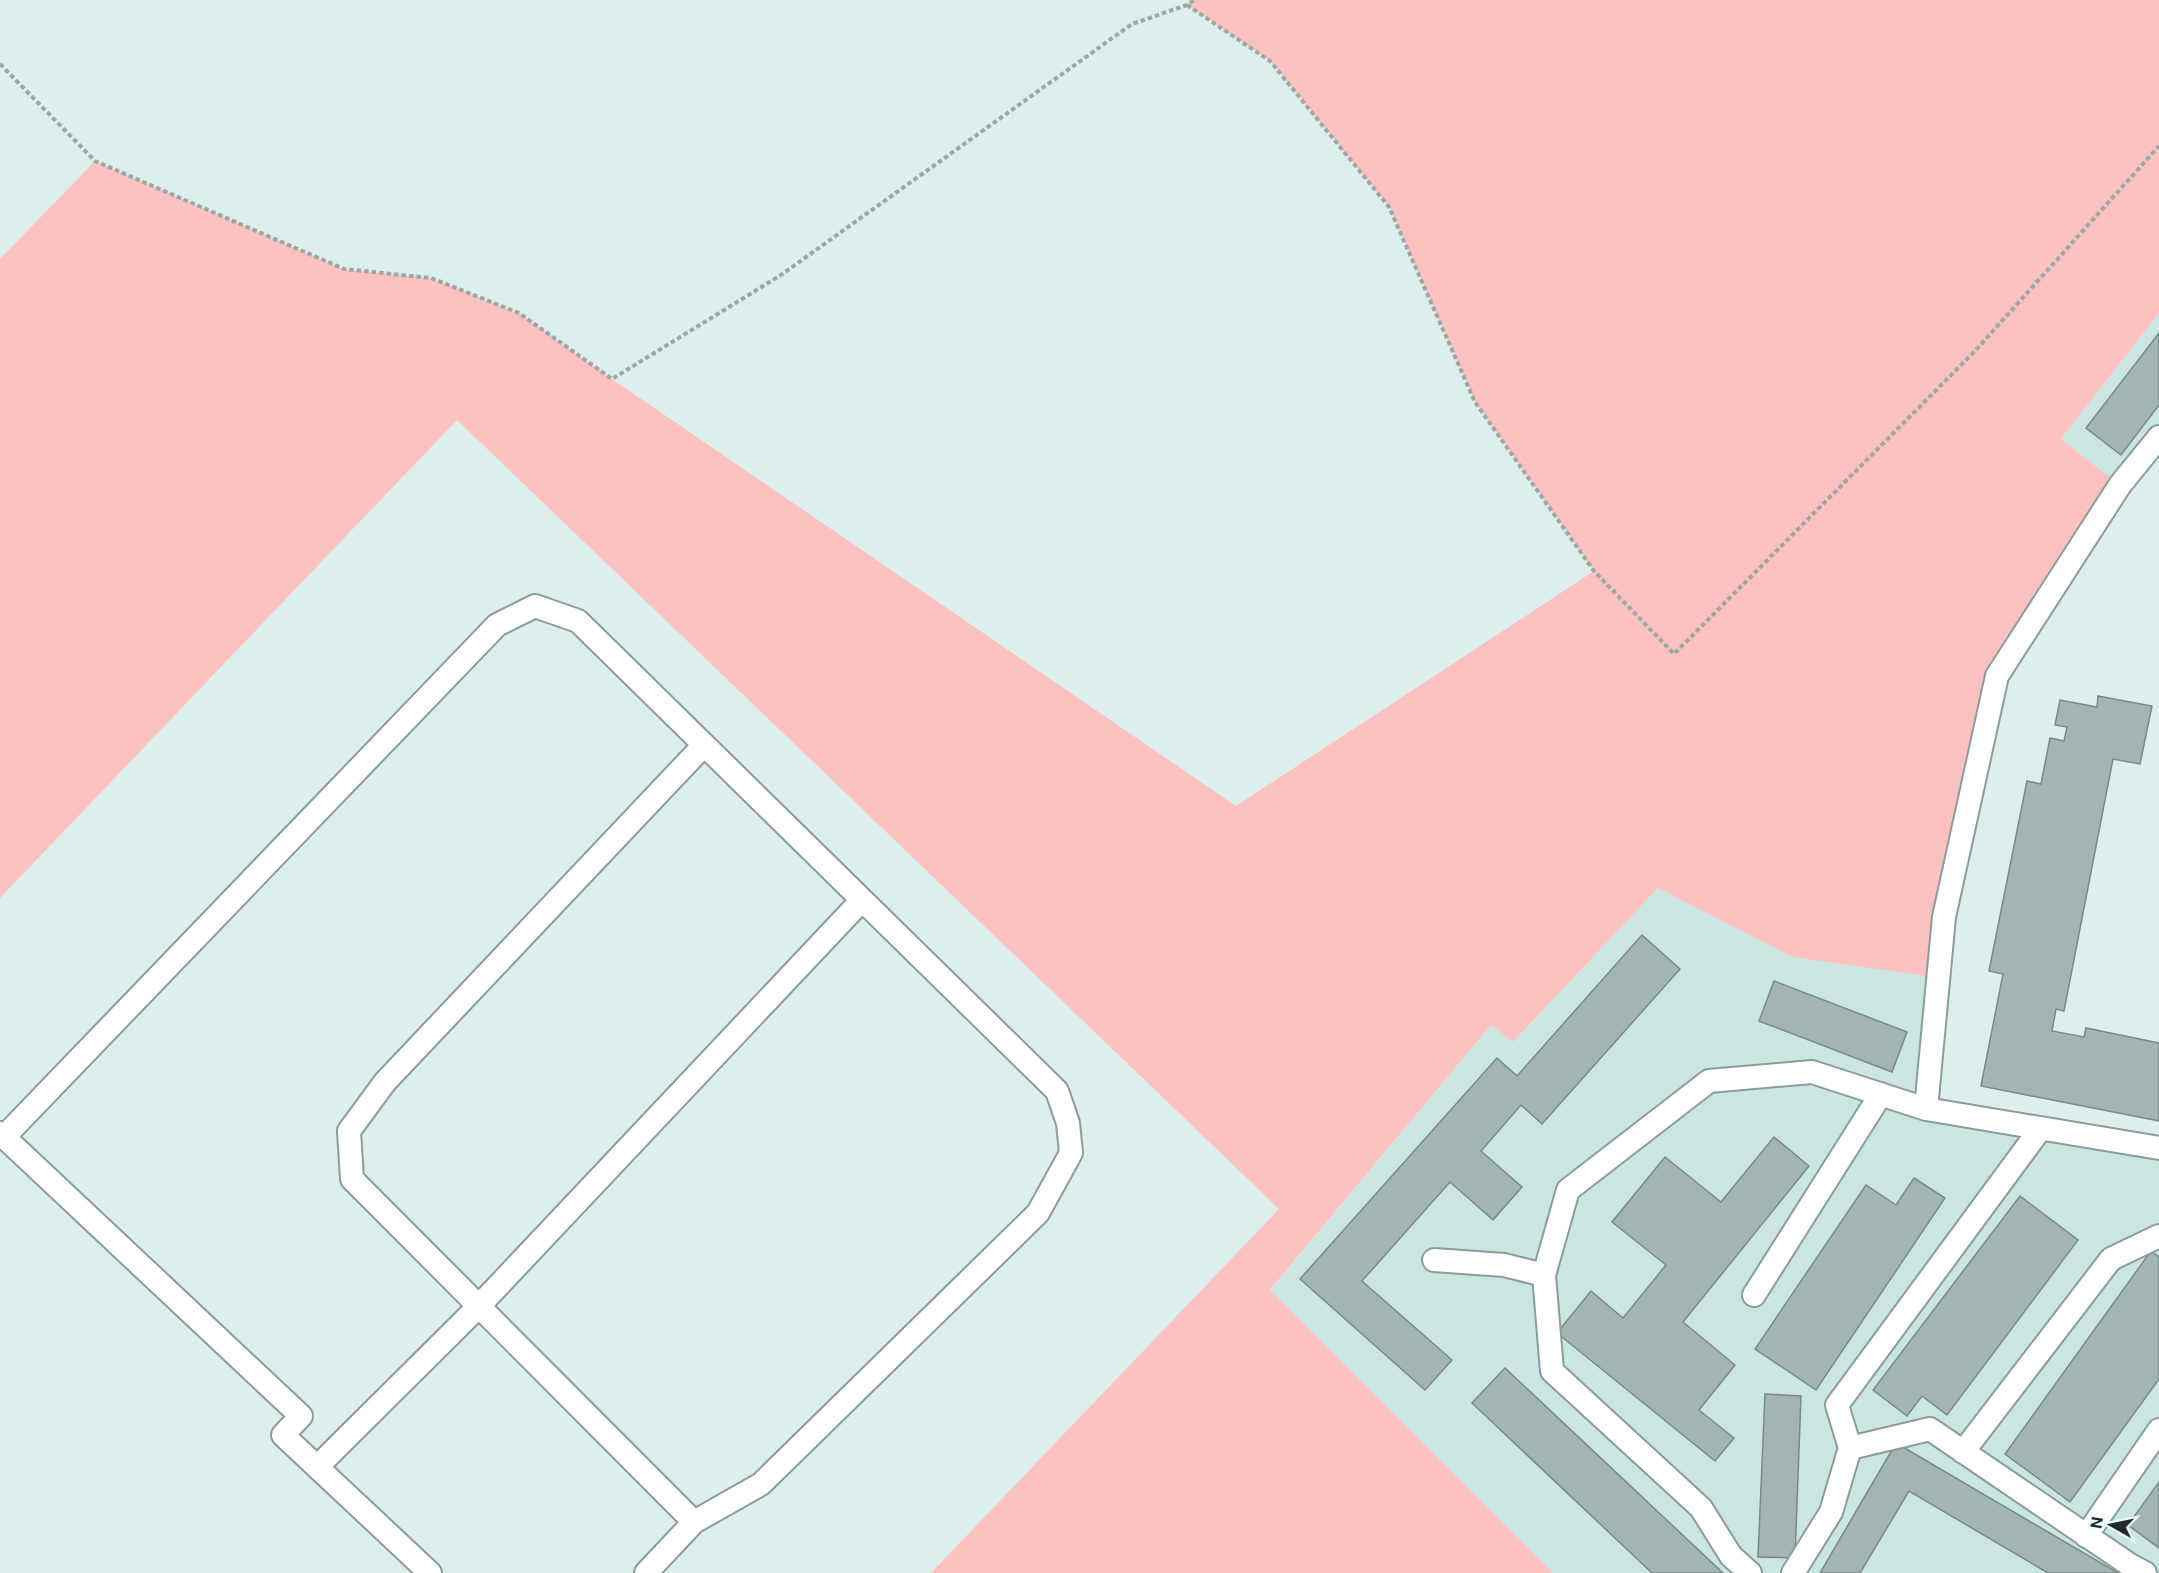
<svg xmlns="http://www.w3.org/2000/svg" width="2159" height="1573" font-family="'DM Sans',sans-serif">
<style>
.built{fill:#cae6e3}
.green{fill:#fdc2c0}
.building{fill:#a3b4b2;stroke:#788987;stroke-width:1.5}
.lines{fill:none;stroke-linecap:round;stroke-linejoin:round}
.service-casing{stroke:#8b9c9b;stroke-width:26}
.path{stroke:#99a7a5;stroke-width:4;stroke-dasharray:4.5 3;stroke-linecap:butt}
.service{stroke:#fff;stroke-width:22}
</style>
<rect width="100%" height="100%" fill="#ddefed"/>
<!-- built -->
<path class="built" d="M2159,313V437L2120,485L2061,439Z
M1658,888L1792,957L1939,978L1926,1109L2159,1148V1573H1553L1270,1291L1491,1025L1514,1041Z"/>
<!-- green -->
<path class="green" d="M1194,0H2159V313L2061,439L2120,485L1997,676L1939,978L1792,957L1658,888L1513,1042L1491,1025L1270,1290L1553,1573H931L1279,1209L457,420L0,898V259L95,161L344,269L431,278L519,313L612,379L1236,806L1594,571L1475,402L1389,207L1270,61L1187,5Z"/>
<!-- building -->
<path class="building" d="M2159,333V405L2121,455L2086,428Z
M2098,696L2152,706L2140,764L2113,759L2064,1011L2056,1009L2052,1031L2084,1037L2086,1028L2159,1043V1121L1981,1086L2003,974L1989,971L2027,781L2041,784L2050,738L2064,741L2067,727L2055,725L2060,700L2097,707Z
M1642,935L1680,969L1542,1124L1521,1105L1481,1151L1522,1187L1493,1220L1450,1182L1362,1281L1452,1360L1425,1390L1300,1279L1497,1058L1517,1076Z
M1774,981L1907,1032L1892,1072L1759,1021Z
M1774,1137L1809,1166L1683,1322L1735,1365L1699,1410L1734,1438L1715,1461L1557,1333L1591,1291L1623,1318L1666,1265L1612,1222L1665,1157L1721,1202Z
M1914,1178L1945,1198L1816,1390L1755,1349L1866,1185L1896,1205Z
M2020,1196L2078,1240L1947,1415L1922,1396L1907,1416L1873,1390Z
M2151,1251L2159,1257V1379L2070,1502L2005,1454Z
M1505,1368L1723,1573H1652L1472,1403Z
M1765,1394L1801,1396L1795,1558L1758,1557Z
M1896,1443L2118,1573H2048L1909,1491L1860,1573H1820Z
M2159,1482V1548L2128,1525Z"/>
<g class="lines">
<!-- service casing -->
<g class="service-casing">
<path id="service" d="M2159,437L2120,485L1997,676L1944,917L1926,1109L2159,1148
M0,1133L4,1137L497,625L535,606L578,621L1057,1091L1068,1123L1071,1153L1038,1213L761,1484L694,1522L646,1573
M4,1137L301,1416L283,1435L317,1467
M1434,1260L1504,1265L1544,1275
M1754,1295L1881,1094
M1850,1448L1837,1405L2041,1128
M1963,1452L2111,1259L2159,1236
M694,1522L352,1179L349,1131L385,1082L704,745
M2086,1536L2159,1430
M430,1573L317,1467L479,1306L862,900
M1750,1573L1731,1556L1701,1508L1552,1371L1544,1275L1568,1190L1709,1081L1812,1072L1926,1109
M1793,1573L1831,1512L1850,1448L1930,1429L2130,1565L2145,1573"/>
</g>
<!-- path -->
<path class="path" d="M1187,5L1270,61L1389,207L1475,402L1594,571L1674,654L1975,351L2159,146
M0,64L95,161L344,269L431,278L519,313L612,379L781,275L1132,24L1187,5L1194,0"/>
<!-- service -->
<use href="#service" class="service"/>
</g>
<!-- north arrow -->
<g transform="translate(2111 1525) rotate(279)" stroke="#eafcfa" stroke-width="4.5" paint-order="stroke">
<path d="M0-4.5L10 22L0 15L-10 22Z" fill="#222929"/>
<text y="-9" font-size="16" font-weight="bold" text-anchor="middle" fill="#222929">N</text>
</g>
</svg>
